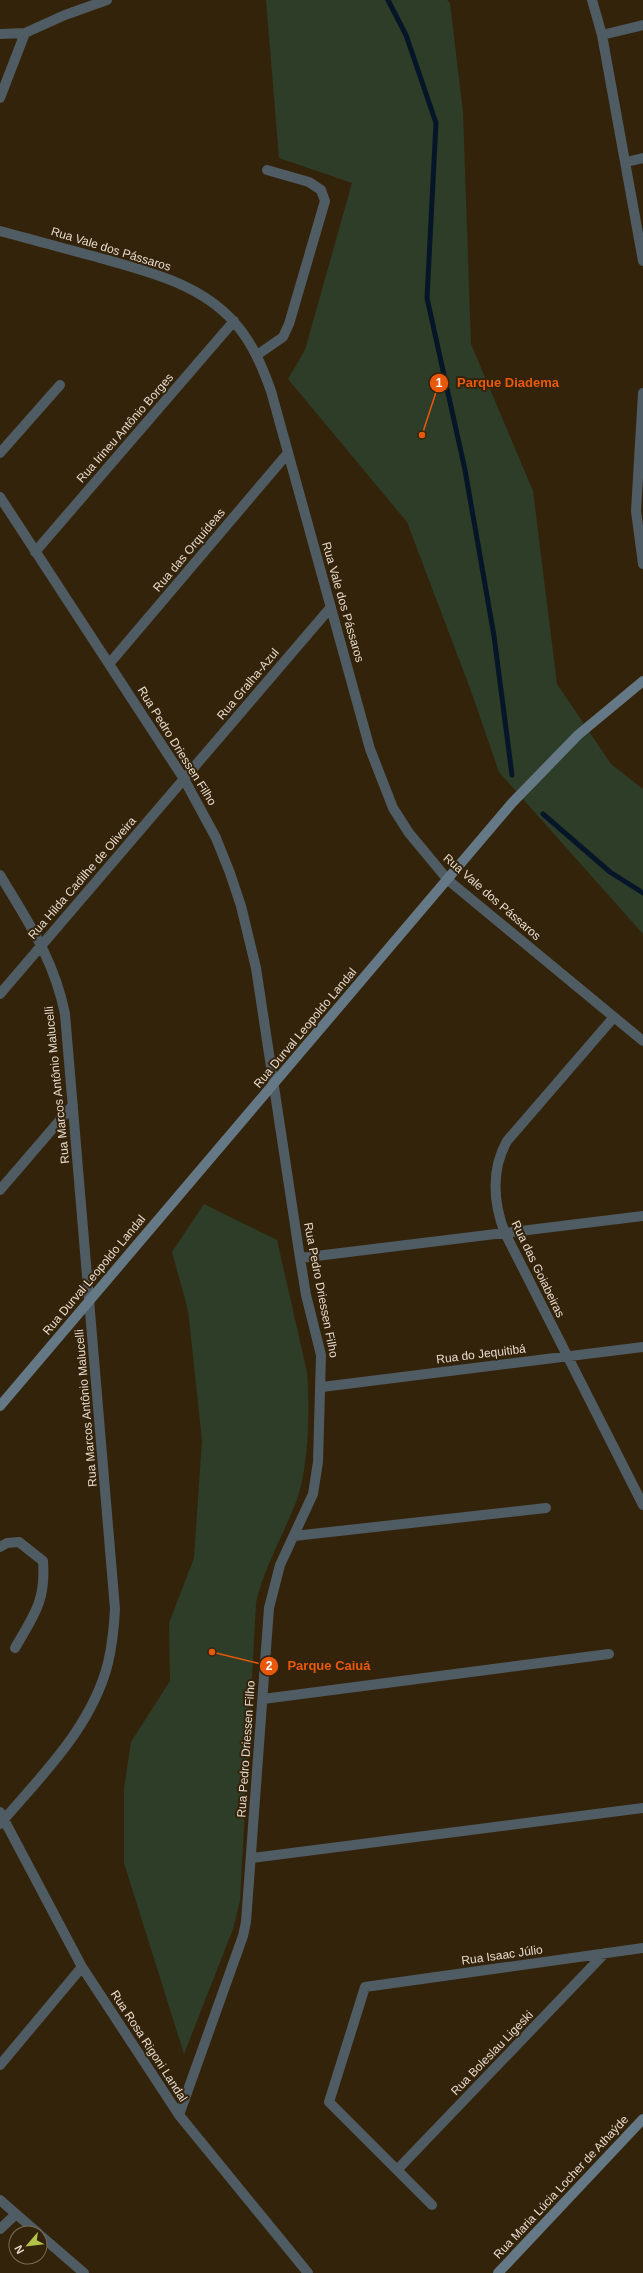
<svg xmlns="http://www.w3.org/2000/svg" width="643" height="2273" font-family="Helvetica,sans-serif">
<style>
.park{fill:#2e3d27}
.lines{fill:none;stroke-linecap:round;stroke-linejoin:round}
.stream{stroke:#061628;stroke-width:5}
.lane{stroke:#4f5c63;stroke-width:10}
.street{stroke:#4f5c63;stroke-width:10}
.secondary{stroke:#647985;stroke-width:10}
.labels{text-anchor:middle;stroke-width:4;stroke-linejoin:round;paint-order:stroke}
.street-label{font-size:12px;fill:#e6dacc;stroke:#34230b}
.leader{fill:none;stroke:#e8590c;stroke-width:1.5}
.callout-dot{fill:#e8590c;stroke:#34230b;stroke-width:1.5}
.mark-label{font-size:12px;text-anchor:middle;font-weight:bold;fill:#fff}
.callout-label{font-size:13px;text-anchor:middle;font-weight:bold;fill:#e8590c;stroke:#34230b;stroke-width:4;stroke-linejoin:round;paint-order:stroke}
</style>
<rect width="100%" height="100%" fill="#34230b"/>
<!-- park -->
<path class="park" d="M266,0H447L450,3L463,112L471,344L533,491L557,684L611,764L643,789V934L499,772L471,691L407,522L288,379L305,350L352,183L279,158Z
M204,1204L277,1240L307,1372C310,1407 309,1469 296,1502C283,1536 264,1567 256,1603L240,1901L233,1929L184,2054L124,1863V1789L131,1742L170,1681L169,1623L194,1558L202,1440L188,1310L172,1252Z"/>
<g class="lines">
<!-- stream -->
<path class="stream" d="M388,0L406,35L436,123L427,298L465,470L494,636L512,775
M543,814L610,872L643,893"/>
<!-- lane -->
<path class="lane" d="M257,355L283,337L289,324L325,201L321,190L309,182L267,170
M0,453L60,385
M0,1547L7,1543L19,1542L43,1561C46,1601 34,1615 15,1648"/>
<!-- street -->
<path class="street" d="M592,0L602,35L643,261
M0,34L25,33L65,15L107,0
M602,35L643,25
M0,98L25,33
M626,162L643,158
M0,231C31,239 62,248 93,256C142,270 199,282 234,322C252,342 262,366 271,391L370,749L393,808L409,833L448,880L643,1041
M643,393L636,511L643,564
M0,497L184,779L216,838L230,873L241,906L256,968L300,1258L306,1295L321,1355L318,1462L313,1494L280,1565L269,1608L246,1922L243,1936L179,2115
M35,552L234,321
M109,664L288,453
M0,875C28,922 54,959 65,1014L115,1609C114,1628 112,1646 108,1663C92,1727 41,1776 0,1824
M0,994L331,607
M614,1017L507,1141C491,1169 493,1203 505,1233L643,1505
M0,1190L73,1105
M300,1258L643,1216
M322,1387L643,1347
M294,1536L546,1508
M263,1699L609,1654
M0,1812L82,1967L179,2115L308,2273
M252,1858L643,1808
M0,2065L82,1967
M397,2170L605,1953
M0,2200L38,2233
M432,2205L329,2102L365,1987L643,1948
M0,2229L16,2214
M40,2235L84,2273"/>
<!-- secondary -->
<path class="secondary" d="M0,1406L512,803L578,735L643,681
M498,2273L643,2119"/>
</g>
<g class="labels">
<!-- street labels -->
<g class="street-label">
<text transform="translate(111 249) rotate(17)" y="4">Rua Vale dos Pássaros</text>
<text transform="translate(125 428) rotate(-49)" y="4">Rua Irineu Antônio Borges</text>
<text transform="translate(189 550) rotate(-50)" y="4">Rua das Orquídeas</text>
<text transform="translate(343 602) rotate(74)" y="4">Rua Vale dos Pássaros</text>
<text transform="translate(248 684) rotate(-50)" y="4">Rua Gralha-Azul</text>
<text transform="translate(177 746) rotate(58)" y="4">Rua Pedro Driessen Filho</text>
<text transform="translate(82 878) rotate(-49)" y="4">Rua Hilda Cadilhe de Oliveira</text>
<text transform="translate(492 897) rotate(41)" y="4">Rua Vale dos Pássaros</text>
<text transform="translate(305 1028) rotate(-50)" y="4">Rua Durval Leopoldo Landal</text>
<text transform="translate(57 1085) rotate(-96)" y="4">Rua Marcos Antônio Malucelli</text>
<text transform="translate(538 1269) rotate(64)" y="4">Rua das Goiabeiras</text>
<text transform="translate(94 1275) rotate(-50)" y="4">Rua Durval Leopoldo Landal</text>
<text transform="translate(321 1290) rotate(79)" y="4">Rua Pedro Driessen Filho</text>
<text transform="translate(481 1354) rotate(-7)" y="4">Rua do Jequitibá</text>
<text transform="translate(86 1408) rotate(-95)" y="4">Rua Marcos Antônio Malucelli</text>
<text transform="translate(246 1749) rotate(-86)" y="4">Rua Pedro Driessen Filho</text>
<text transform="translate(502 1955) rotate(-8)" y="4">Rua Isaac Júlio</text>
<text transform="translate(149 2046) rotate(57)" y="4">Rua Rosa Rigoni Landal</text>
<text transform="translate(492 2053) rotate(-46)" y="4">Rua Boleslau Ligeski</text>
<text transform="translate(561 2187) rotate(-47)" y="4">Rua Maria Lúcia Locher de Athaýde</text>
</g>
</g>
<!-- callouts -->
<path class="leader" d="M422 435L439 383M212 1652L269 1666"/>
<g class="callout-dot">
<circle cx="422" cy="435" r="4"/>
<circle cx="212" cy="1652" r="4"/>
<circle cx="439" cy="383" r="10"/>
<circle cx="269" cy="1666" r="10"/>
</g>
<g class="mark-label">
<text x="439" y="387">1</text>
<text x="269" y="1670">2</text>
</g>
<g class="callout-label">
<text x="508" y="387">Parque Diadema</text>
<text x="329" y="1670">Parque Caiuá</text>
</g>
<!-- north arrow -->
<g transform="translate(28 2245) rotate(242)"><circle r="19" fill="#34230b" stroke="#7b6c58"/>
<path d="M0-3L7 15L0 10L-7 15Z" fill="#b3c24b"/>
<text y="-6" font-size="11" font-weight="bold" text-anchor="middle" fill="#e6dacc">N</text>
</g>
</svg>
